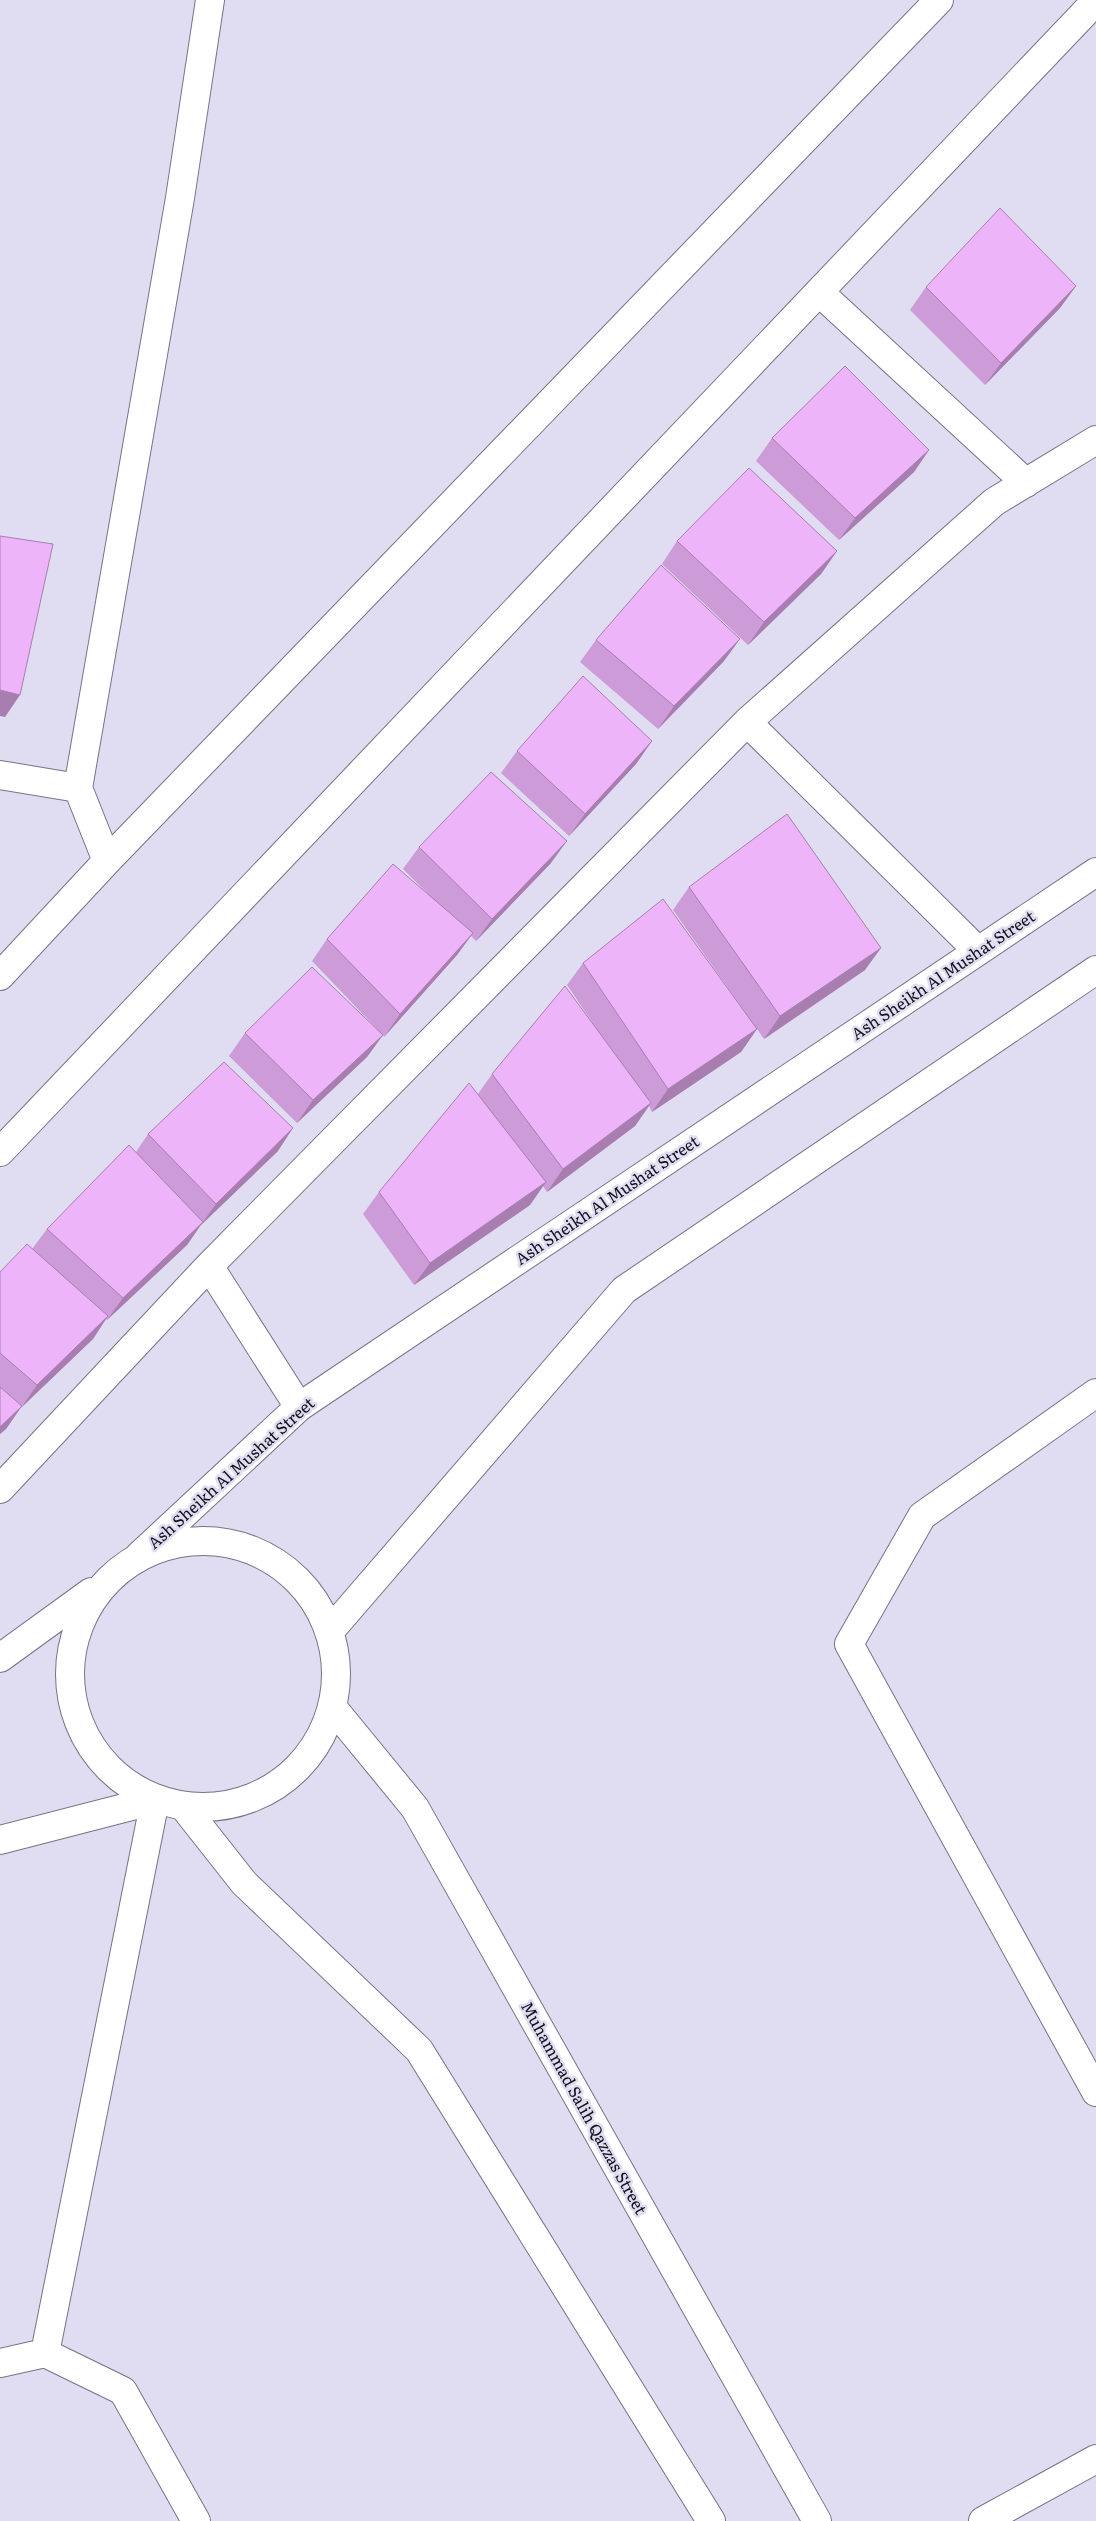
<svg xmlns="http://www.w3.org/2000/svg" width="1096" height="2521" font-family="Literata,serif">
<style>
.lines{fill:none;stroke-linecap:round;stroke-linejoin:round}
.minor-casing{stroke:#767386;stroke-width:30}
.tertiary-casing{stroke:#767386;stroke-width:30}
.minor{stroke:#fff;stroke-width:28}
.tertiary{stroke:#fff;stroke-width:28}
.wall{fill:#cd9bd7}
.shaded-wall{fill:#a77eaf}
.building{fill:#eeb4fa;stroke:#a77eaf}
.labels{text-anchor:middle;stroke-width:5;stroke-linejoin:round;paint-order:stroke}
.street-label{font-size:16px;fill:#110f17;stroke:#e0ddf3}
</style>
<rect width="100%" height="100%" fill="#e0ddf3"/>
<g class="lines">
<!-- minor casing -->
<g class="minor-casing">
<path id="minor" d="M819,292L1026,483
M0,775L78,788
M107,861L78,788L180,198L210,0
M978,951L747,722L994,502L1096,440
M0,976L107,861L939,0
M0,1152L1096,1
M1096,1393L922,1516L849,1644L1096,2092
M299,1407L209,1266L747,722
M0,1489L209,1266
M45,2353L155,1800
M0,2363L45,2353L123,2391L196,2521
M983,2521L1096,2459"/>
</g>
<!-- tertiary casing -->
<g class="tertiary-casing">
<path id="tertiary" d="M70 1674a133 133 0 1 1 266 0a133 133 0 1 1-266 0Z
M139,1556L299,1407L1096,872
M330,1631L624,1290L1096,970
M0,1658L91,1592
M333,1708L415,1808L817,2521
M184,1807L244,1883L419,2050L711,2521
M0,1840L155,1800"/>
</g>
<!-- minor -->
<use href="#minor" class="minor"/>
<!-- tertiary -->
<use href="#tertiary" class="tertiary"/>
</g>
<!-- wall -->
<path class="wall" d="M1076,286L1060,308L985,385L910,310L926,287Z
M772,438L929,450L914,472L839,540L756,461Z
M677,541L837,551L821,574L748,645L662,564Z
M596,640L724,661L658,729L580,662Z
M652,741L636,764L569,836L501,773L517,751Z
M419,847L551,863L476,941L471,936L457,955L384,1037L383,1035L367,1057L297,1123L229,1056L245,1033L377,1029L312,961L327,939L432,898L403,869Z
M689,887L865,970L764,1039L757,1029L741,1052L652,1112L649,1106L635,1126L547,1192L543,1186L530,1205L414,1285L363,1214L379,1192L478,1094L492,1074L596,1028L567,985L583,963L747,1015L673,910Z
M148,1134L278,1151L200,1226L187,1245L107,1320L106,1319L93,1339L21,1407L6,1429L0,1434V1272L32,1249L47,1229L136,1152Z"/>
<!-- shaded-wall -->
<path class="shaded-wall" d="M1076,286L1060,308L985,385L1001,363Z
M929,450L914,472L839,540L855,518Z
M837,551L821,574L748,645L764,622Z
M740,639L724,661L658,729L674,706Z
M0,690L20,695L5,717L0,716Z
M652,741L636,764L569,836L585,814Z
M567,841L551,863L476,941L492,919Z
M473,933L457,955L384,1037L400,1014Z
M881,948L865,970L764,1039L780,1016Z
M757,1029L741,1052L652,1112L668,1089Z
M383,1035L367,1057L297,1123L313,1100Z
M651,1103L635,1126L547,1192L563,1169Z
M293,1128L278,1151L200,1226L216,1204Z
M546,1182L530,1205L414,1285L430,1263Z
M203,1222L187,1245L107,1320L123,1298Z
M108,1316L93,1339L21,1408L37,1385Z
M22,1406L6,1429L0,1434V1427Z"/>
<!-- building -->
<path class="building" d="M1000,208L1076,286L1001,363L926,287Z
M845,366L929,450L855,518L772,438Z
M749,468L837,551L764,622L677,541Z
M0,536L53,544L20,695L0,690Z
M661,565L740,639L674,706L596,640Z
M583,676L652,741L585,814L517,751Z
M491,772L567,841L492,919L419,847Z
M787,814L881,948L780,1016L689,887Z
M393,864L473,933L400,1014L327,939Z
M663,899L757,1029L668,1089L583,963Z
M312,967L383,1035L313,1100L245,1033Z
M565,986L651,1103L563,1169L492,1074Z
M224,1062L293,1128L216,1204L148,1134Z
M469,1083L546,1182L430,1263L379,1192Z
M129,1145L203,1222L123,1298L47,1229Z
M27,1244L108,1316L37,1385L0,1353V1272Z
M0,1387L22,1406L0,1427Z"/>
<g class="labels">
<!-- street labels -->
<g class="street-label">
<text transform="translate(943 975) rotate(-34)" y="6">Ash Sheikh Al Mushat Street</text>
<text transform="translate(607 1200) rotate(-34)" y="6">Ash Sheikh Al Mushat Street</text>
<text transform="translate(231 1473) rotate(-42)" y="6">Ash Sheikh Al Mushat Street</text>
<text transform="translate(584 2108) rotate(61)" y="6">Muhammad Salih Qazzas Street</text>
</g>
</g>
</svg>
